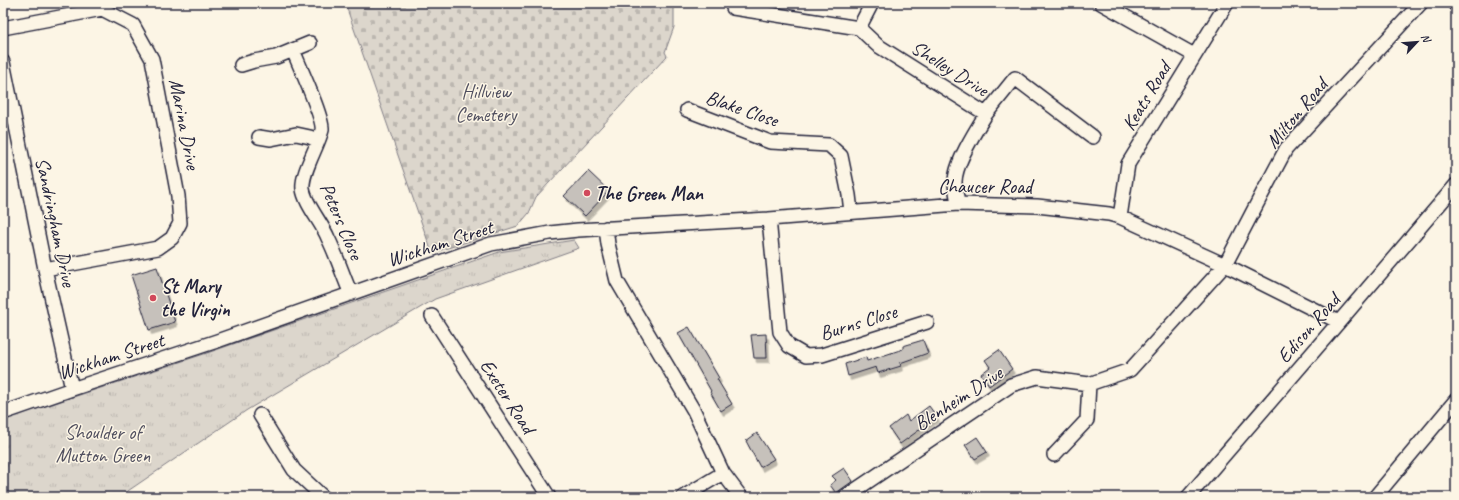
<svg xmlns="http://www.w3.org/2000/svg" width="1459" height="500" font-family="Caveat,sans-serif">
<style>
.grass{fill:url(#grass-tufts);stroke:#7f7c84}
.cemetery{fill:url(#cemetery-stones);stroke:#7f7c84}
.building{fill:#c6c1bb;stroke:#22223b;filter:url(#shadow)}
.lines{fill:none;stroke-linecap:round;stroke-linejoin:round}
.minor-casing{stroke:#22223b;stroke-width:16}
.minor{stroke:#fcf5e5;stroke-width:13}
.poi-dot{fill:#d1495b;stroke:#fcf5e5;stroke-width:1.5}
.labels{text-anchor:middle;stroke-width:3;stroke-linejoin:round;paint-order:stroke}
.street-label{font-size:20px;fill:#22223b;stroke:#fcf5e5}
.park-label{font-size:20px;fill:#504f5f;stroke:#fcf5e5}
.poi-label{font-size:20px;font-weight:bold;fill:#22223b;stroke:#fcf5e5;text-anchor:start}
</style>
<defs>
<pattern id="grass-tufts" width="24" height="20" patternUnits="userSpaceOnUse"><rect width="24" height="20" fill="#dcd6cc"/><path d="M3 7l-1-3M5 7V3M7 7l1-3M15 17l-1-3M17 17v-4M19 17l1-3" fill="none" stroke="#bcb7b0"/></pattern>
<pattern id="cemetery-stones" width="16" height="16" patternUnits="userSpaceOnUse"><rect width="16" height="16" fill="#dcd6cc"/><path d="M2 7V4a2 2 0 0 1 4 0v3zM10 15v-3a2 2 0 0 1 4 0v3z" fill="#bcb7b0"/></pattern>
<filter id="shadow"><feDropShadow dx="2.5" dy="4.5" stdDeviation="0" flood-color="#0004"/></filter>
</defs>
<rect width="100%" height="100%" fill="#fcf5e5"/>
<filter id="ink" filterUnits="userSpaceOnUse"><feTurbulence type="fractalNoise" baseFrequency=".025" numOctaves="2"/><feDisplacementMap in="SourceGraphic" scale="8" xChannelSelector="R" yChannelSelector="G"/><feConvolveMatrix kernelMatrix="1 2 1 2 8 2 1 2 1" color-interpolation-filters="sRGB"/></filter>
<g filter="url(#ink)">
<!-- grass -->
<path class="grass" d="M574,240L579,248L435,299L247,410L119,497H3V420L207,353L499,252Z"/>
<!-- cemetery -->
<path class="cemetery" d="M345,3H674V27L665,52L667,56L536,197L529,213L518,226L432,253Z"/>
<!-- building -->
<path class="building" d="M588,171L609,191L585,216L564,196Z
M157,267L175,322L149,330L131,275Z
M689,327L719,378L717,379L732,404L721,411L710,392L711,391L678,333Z
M766,334L767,358H754L751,335Z
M923,340L928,353L900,363L901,366L878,373L876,367L848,376L845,364L866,357L867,361L903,349V346Z
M999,350L1012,369L989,386L981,374L990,367L985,360Z
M929,406L937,417L900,444L889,428L906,415L909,421Z
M757,433L774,459L760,467L746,441Z
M977,437L987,452L975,459L965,445Z
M844,468L853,481L836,493L830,485L836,480L832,476Z"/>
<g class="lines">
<!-- minor casing -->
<g class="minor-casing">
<path id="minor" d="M872,3L859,28L877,45L986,114C976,130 955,163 955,182C955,189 957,196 958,204
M1101,3L1194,55
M1454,3L1456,5
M733,8L859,28
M3,28L102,9L133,25L152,59L178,196L180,223L172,238L158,248L45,269
M293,50C299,65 324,119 322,130C318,147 301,173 303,189C305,204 322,223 328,238C337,256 343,276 351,294
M3,62L45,269L72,389
M241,65L254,61L276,57L310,43
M687,110L770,142L829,145L841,156L849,195L851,212
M986,114L1015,78L1093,137
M259,137L271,139L296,134L310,137L318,141
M1120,217L1128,164L1227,3
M769,219L780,332L789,346L806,356L822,355L927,322
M606,228L608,244L617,281L694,411L723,473L741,497
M432,316L549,497
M3,413L72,389L217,341L491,244L550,233L578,230L769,219L958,204L1037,206L1109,214L1120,217L1225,265L1339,322
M260,415L294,470L323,497
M1054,455L1087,420L1089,384
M683,497L723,473
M845,497L1011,385L1037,377L1089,384L1130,370L1225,265L1261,196L1286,149L1421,3
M1188,497L1339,322L1456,185
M1375,497L1456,400"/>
</g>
<!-- minor -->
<use href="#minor" class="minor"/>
</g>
</g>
<!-- markers -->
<g class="poi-dot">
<circle cx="587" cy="193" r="4"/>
<circle cx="153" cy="298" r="4"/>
</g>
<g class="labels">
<!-- street labels -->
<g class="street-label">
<text transform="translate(950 68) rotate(32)" y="7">Shelley Drive</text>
<text transform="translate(1146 96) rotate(-59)" y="7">Keats Road</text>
<text transform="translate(742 108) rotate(19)" y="7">Blake Close</text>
<text transform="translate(1296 113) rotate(-50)" y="7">Milton Road</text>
<text transform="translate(185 124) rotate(79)" y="7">Marina Drive</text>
<text x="985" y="193">Chaucer Road</text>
<text transform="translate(342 221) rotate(67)" y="7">Peters Close</text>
<text transform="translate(56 222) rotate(78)" y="7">Sandringham Drive</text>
<text transform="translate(440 243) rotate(-18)" y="7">Wickham Street</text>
<text transform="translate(858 322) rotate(-17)" y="7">Burns Close</text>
<text transform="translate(1308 328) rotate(-49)" y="7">Edison Road</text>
<text transform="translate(111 356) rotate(-18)" y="7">Wickham Street</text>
<text transform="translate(508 396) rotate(57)" y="7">Exeter Road</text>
<text transform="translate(958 398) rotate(-33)" y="7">Blenheim Drive</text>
</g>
<!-- park labels -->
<g class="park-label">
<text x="486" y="98">Hillview<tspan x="486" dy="23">Cemetery</tspan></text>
<text x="103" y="439">Shoulder of<tspan x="103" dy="23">Mutton Green</tspan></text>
</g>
<!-- poi labels -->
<g class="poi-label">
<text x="595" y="200">The Green Man</text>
<text x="161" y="293">St Mary<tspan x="161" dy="23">the Virgin</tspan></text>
</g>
</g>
<!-- margin -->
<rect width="1459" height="500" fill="none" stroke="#fcf5e5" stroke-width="16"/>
<rect x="8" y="8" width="1443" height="484" fill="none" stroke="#22223b" stroke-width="1.5" filter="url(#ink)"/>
<!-- north arrow -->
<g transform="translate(1417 42) rotate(64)" stroke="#fcf5e5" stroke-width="3" paint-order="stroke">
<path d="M0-3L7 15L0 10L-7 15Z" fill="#22223b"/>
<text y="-6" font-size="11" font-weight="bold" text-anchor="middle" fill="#22223b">N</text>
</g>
</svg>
